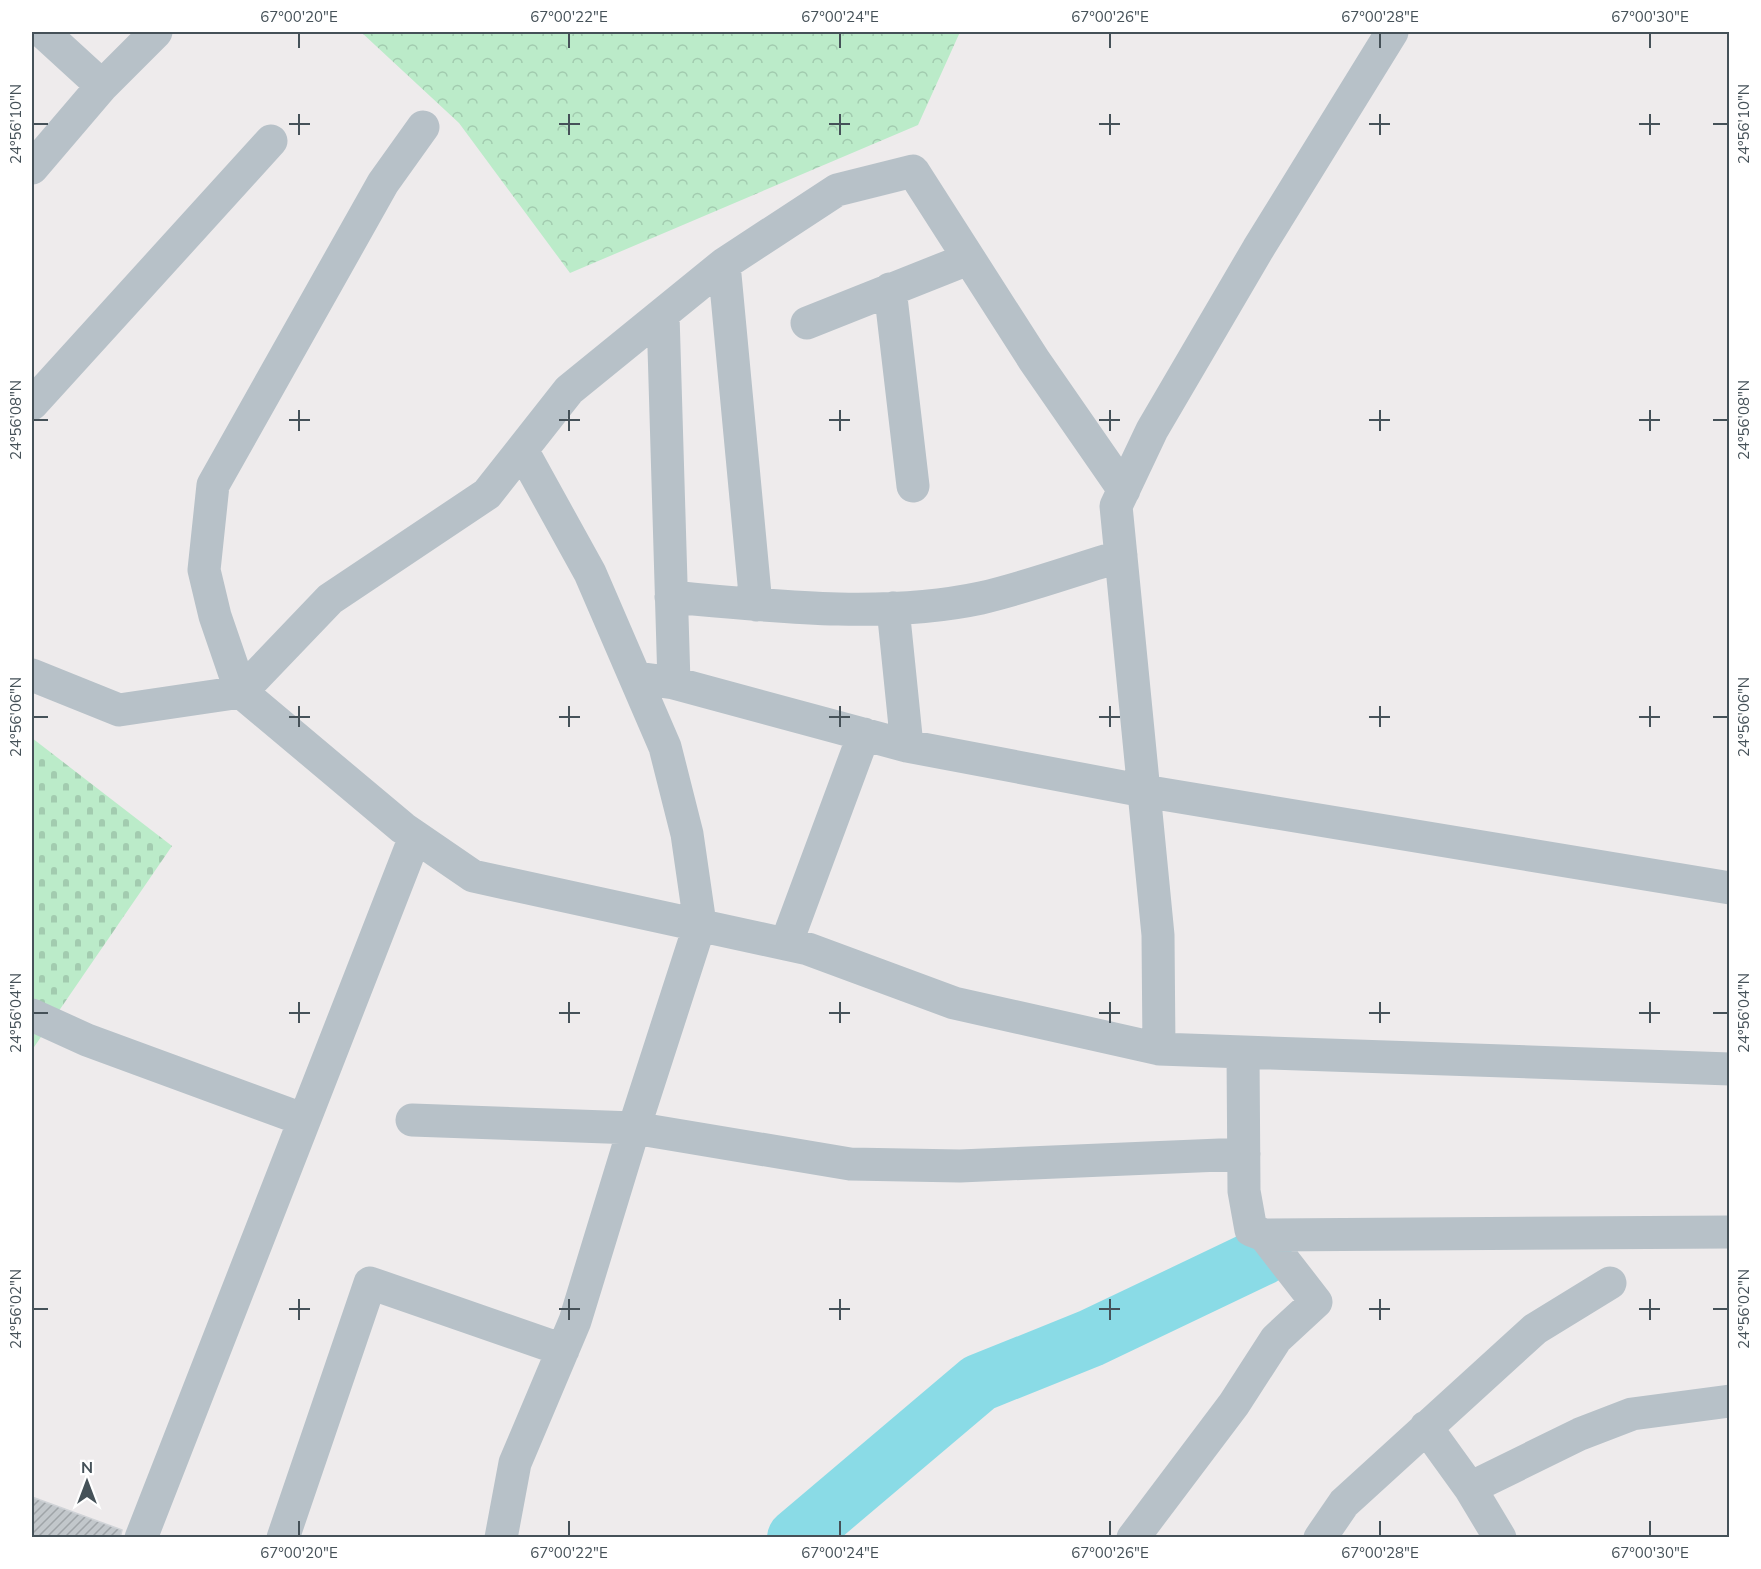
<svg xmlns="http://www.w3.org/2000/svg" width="1761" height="1569" font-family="Mulish,sans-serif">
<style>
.cemetery{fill:url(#cemetery-stones)}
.park{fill:url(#park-crowns)}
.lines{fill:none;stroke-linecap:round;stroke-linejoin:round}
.river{stroke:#8adbe6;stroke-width:58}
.building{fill:url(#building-hatch);stroke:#d0d3d7;stroke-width:1.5}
.minor{stroke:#b7c1c8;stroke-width:33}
.ticks{fill:none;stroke:#455158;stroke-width:2}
.neatline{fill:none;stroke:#455158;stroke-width:2}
.ticks-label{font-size:15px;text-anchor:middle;fill:#455158}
</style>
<defs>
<pattern id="cemetery-stones" width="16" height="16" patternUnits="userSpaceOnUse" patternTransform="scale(1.5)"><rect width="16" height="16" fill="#bbebc9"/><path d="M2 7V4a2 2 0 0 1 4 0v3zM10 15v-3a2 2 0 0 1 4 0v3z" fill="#a2cbaf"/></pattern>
<pattern id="park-crowns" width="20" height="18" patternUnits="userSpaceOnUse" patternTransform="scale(1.5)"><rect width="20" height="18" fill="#bbebc9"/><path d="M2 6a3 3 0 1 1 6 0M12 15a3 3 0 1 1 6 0" fill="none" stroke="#a2cbaf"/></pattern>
<pattern id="building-hatch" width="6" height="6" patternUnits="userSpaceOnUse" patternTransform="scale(1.5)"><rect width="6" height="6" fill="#c2c7cb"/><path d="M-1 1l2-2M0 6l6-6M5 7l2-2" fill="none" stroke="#9fa4a8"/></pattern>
</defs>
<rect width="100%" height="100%" fill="#eeebec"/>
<!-- cemetery -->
<path class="cemetery" d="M32,738L172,846L32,1050Z"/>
<!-- park -->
<path class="park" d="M361,32H960L918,125L570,273L459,123Z"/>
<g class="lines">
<!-- river -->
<path class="river" d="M796,1538L979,1383L1091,1338L1263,1256"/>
</g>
<!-- building -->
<path class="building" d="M32,1497L122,1530L120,1538H32Z"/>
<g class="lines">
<!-- minor -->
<path class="minor" d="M43,32L102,86
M423,127L383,183L213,485L204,570L215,616L241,692L330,599L487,494L569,390L724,264L837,190L913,171L1034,360L1124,490
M32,168L102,86L156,32
M724,264L756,605
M890,289L913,486
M663,314L674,683
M807,323L968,259
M32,404L271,141
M671,597C770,606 883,619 981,598C1028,587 1074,570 1121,556
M893,608L907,746
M32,675L119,710L241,692L403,828L473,876L808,949L954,1003L1159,1049L1730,1069
M637,678L674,683L907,746L1144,791L1730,888
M786,944L864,734
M32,1015L87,1040L302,1119
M1159,1049L1158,935L1116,506L1152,430L1258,249L1392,32
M1243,1052L1244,1191L1251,1230L1264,1235L1730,1232
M412,1120L634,1128L850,1164L960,1166L1244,1154
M1426,1427L1470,1488L1500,1538
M1470,1488L1580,1434L1632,1414L1730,1401
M141,1538L415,837
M283,1538L370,1283L563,1350
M501,1538L515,1463L575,1321L634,1128L700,924L687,834L665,747L590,573L522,450
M1133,1538L1234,1404L1276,1339L1316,1302L1264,1235
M1320,1538L1344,1503L1535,1329L1610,1283"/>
</g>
<!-- ticks -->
<path class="ticks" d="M299,33V48M569,33V48M840,33V48M1110,33V48M1380,33V48M1650,33V48M299,114V135M569,114V135M840,114V135M1110,114V135M1380,114V135M1650,114V135M33,124H48M289,124H310M559,124H580M829,124H850M1099,124H1120M1369,124H1390M1639,124H1660M1713,124H1728M299,410V431M569,410V431M840,410V431M1110,410V431M1380,410V431M1650,410V431M33,420H48M289,420H310M559,420H580M829,420H850M1099,420H1120M1369,420H1390M1639,420H1660M1713,420H1728M299,706V727M569,706V727M840,706V727M1110,706V727M1380,706V727M1650,706V727M33,717H48M289,717H310M559,717H580M829,717H850M1099,717H1120M1369,717H1390M1639,717H1660M1713,717H1728M299,1002V1023M569,1002V1023M840,1002V1023M1110,1002V1023M1380,1002V1023M1650,1002V1023M33,1013H48M289,1013H310M559,1013H580M829,1013H850M1099,1013H1120M1369,1013H1390M1639,1013H1660M1713,1013H1728M299,1299V1320M569,1299V1320M840,1299V1320M1110,1299V1320M1380,1299V1320M1650,1299V1320M33,1309H48M289,1309H310M559,1309H580M829,1309H850M1099,1309H1120M1369,1309H1390M1639,1309H1660M1713,1309H1728M299,1521V1536M569,1521V1536M840,1521V1536M1110,1521V1536M1380,1521V1536M1650,1521V1536"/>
<!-- border -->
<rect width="1761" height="1569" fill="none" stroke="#ffffff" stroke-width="66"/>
<!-- north arrow -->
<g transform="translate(87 1482)" stroke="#ffffff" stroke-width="4.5" paint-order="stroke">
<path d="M0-4.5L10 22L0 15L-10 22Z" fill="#455158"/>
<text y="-9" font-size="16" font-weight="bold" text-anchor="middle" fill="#455158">N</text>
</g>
<rect x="33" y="33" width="1695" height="1503" class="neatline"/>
<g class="ticks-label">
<text x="299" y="22">67°00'20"E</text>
<text x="569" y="22">67°00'22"E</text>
<text x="840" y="22">67°00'24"E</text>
<text x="1110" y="22">67°00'26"E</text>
<text x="1380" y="22">67°00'28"E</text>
<text x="1650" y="22">67°00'30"E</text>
<text transform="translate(16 124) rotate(-90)" y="5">24°56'10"N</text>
<text transform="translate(1744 124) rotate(-90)" y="5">24°56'10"N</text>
<text transform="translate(16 420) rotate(-90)" y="5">24°56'08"N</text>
<text transform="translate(1744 420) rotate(-90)" y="5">24°56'08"N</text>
<text transform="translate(16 717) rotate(-90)" y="5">24°56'06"N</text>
<text transform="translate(1744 717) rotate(-90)" y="5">24°56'06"N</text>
<text transform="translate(16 1013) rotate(-90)" y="5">24°56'04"N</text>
<text transform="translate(1744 1013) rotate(-90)" y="5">24°56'04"N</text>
<text transform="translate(16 1309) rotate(-90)" y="5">24°56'02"N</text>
<text transform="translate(1744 1309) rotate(-90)" y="5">24°56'02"N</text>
<text x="299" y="1558">67°00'20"E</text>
<text x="569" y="1558">67°00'22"E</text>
<text x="840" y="1558">67°00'24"E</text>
<text x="1110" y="1558">67°00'26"E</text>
<text x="1380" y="1558">67°00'28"E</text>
<text x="1650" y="1558">67°00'30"E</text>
</g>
</svg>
